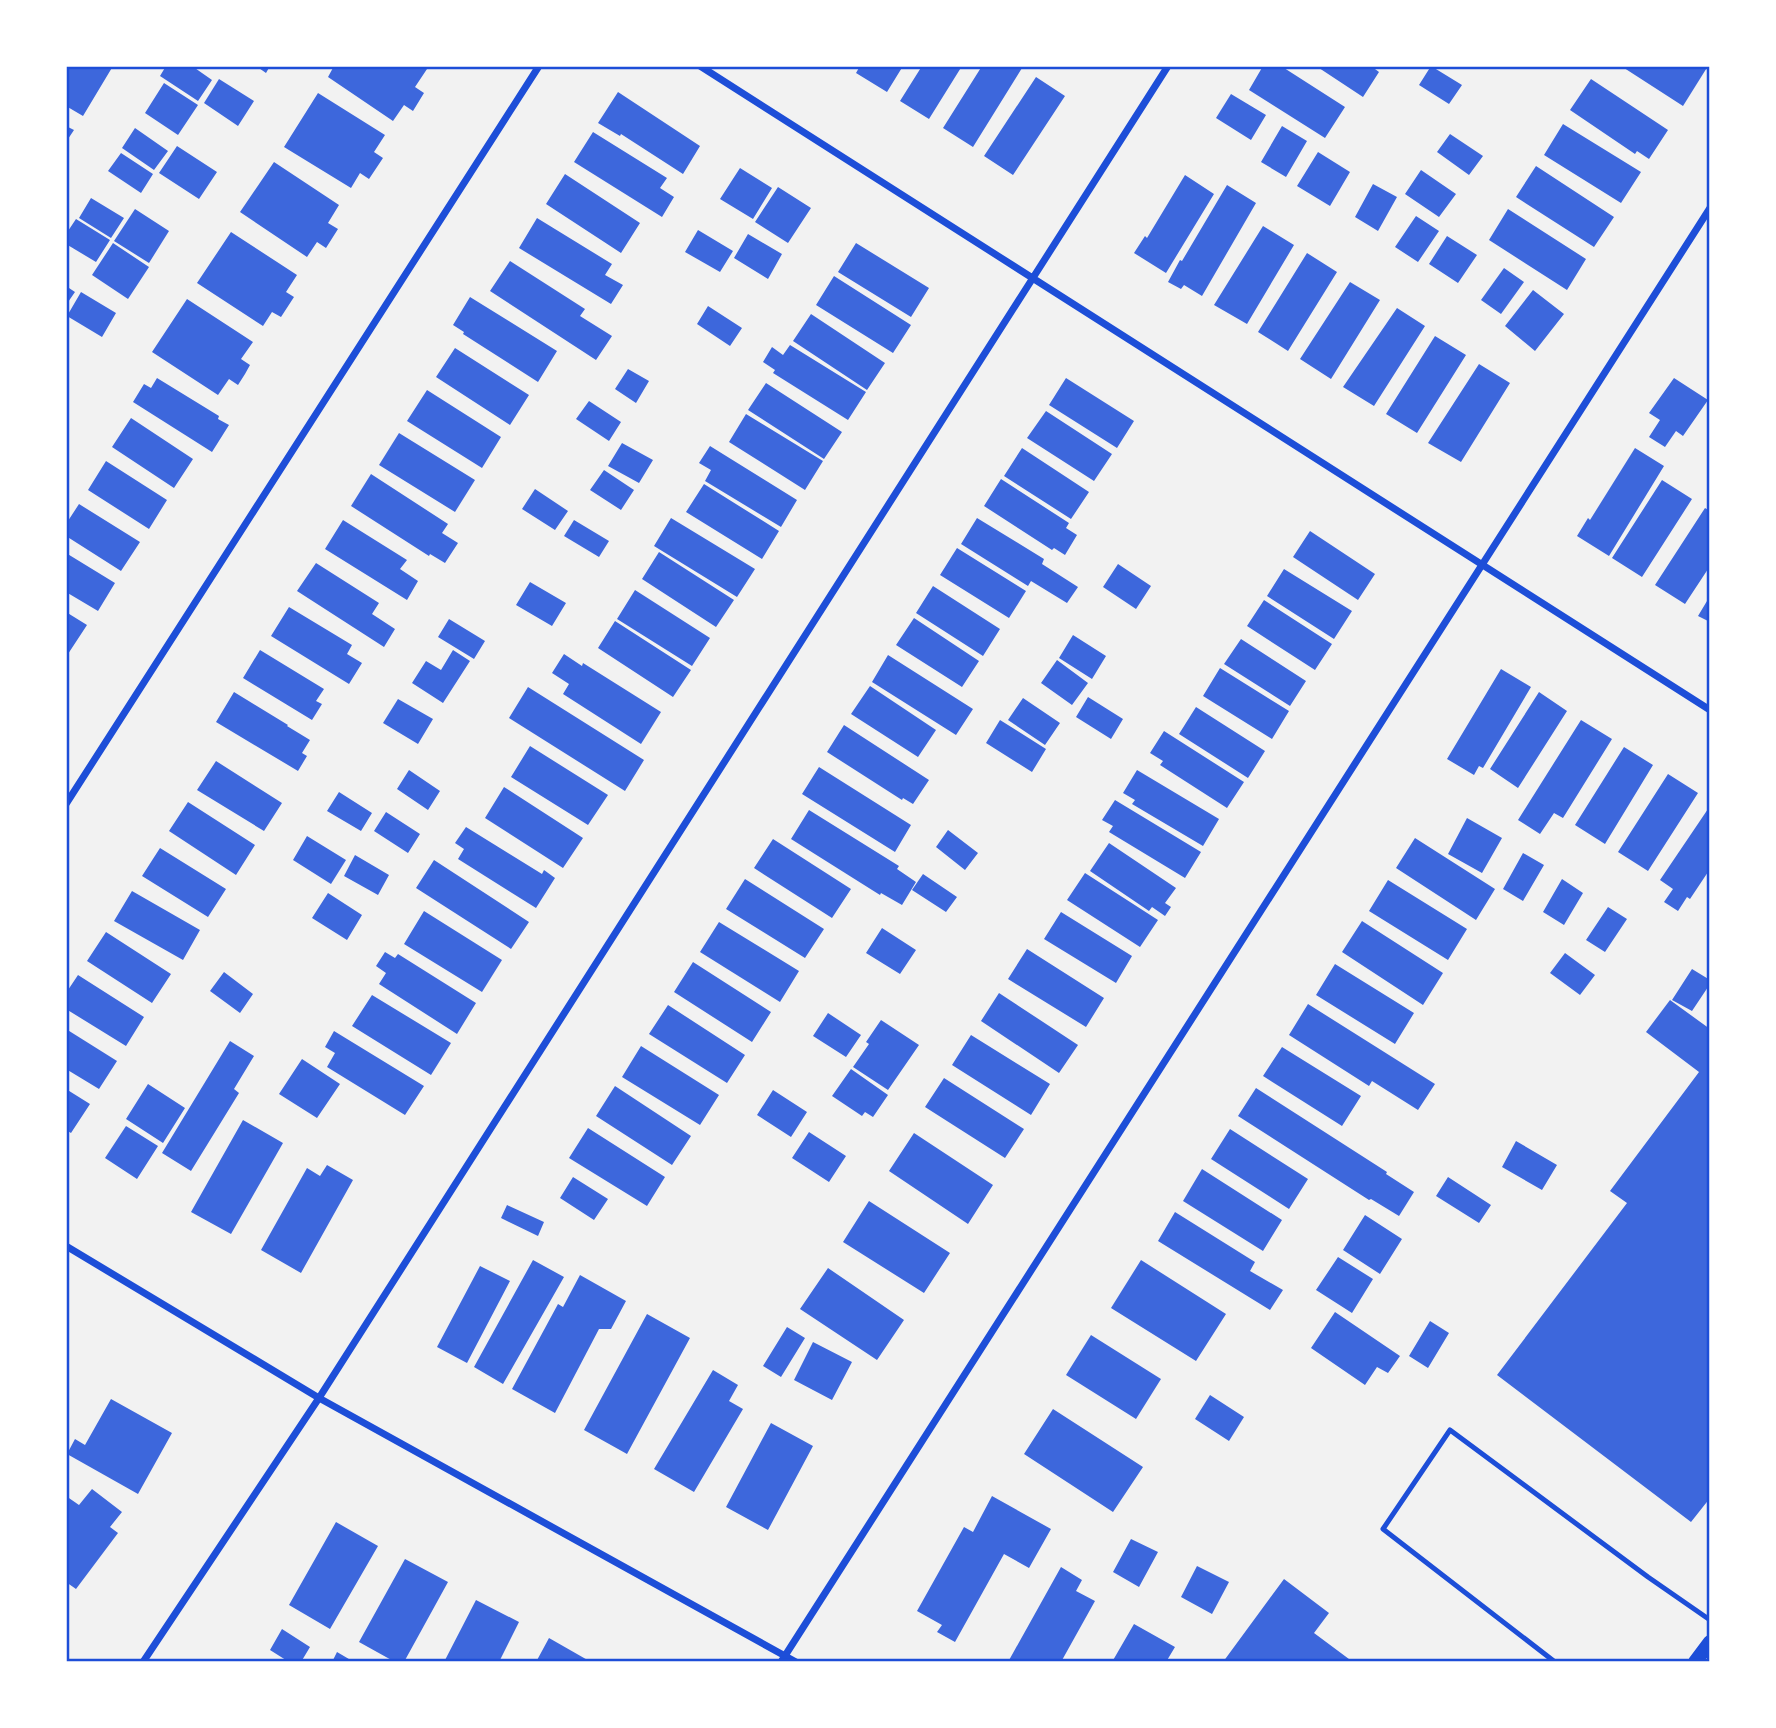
<svg xmlns="http://www.w3.org/2000/svg" width="1776" height="1728" font-family="'Source Sans 3',sans-serif">
<style>
.building{fill:#3d67dc}
.lines{fill:none;stroke-linecap:round;stroke-linejoin:round}
.service{stroke:#1d4ed8;stroke-width:5}
.minor{stroke:#1d4ed8;stroke-width:7}
.secondary{stroke:#1d4ed8;stroke-width:14}
.neatline{fill:none;stroke:#1d4ed8;stroke-width:2.5}
</style>
<rect width="100%" height="100%" fill="#f2f2f2"/>
<!-- building -->
<path class="building" d="M66,66H113L83,116L66,106Z
M166,66H192L212,80L198,101L160,76Z
M256,66H270L266,73Z
M334,66H423L427,69L415,87L424,93L413,111L404,105L393,121L328,77Z
M860,66H903L887,92L856,73Z
M922,66H962L929,119L900,101Z
M982,66H1019L1022,68L973,147L943,128Z
M1263,66H1281L1345,107L1325,138L1249,90Z
M1316,66H1371L1379,72L1363,97Z
M1431,66L1462,85L1449,104L1419,85Z
M1621,66H1708L1683,106Z
M1036,77L1065,96L1013,175L984,156Z
M219,79L254,101L238,126L204,103Z
M1591,79L1668,130L1649,159L1637,151L1635,154L1570,110Z
M164,83L198,105L178,135L145,113Z
M618,92L700,146L683,174L621,134L620,136L598,123Z
M318,93L385,135L374,152L383,158L369,179L360,173L351,188L284,147Z
M1231,94L1266,115L1251,140L1216,118Z
M1563,124L1641,172L1621,203L1544,155Z
M66,126L74,130L66,142Z
M1282,126L1307,141L1286,177L1261,162Z
M135,128L168,151L154,170L122,148Z
M593,132L667,178L660,188L674,197L662,217L574,162Z
M1450,134L1483,156L1469,175L1437,152Z
M177,146L217,172L199,199L159,173Z
M1318,152L1350,172L1330,206L1297,186Z
M121,153L153,174L141,193L108,171Z
M274,162L339,205L328,223L338,229L326,248L317,242L307,257L240,212Z
M1536,166L1614,217L1594,247L1516,197Z
M740,168L772,188L753,219L720,199Z
M1421,170L1456,194L1439,217L1405,194Z
M565,174L640,223L621,253L546,204Z
M1185,175L1214,194L1166,273L1134,253L1145,236L1147,238Z
M1373,184L1397,197L1378,231L1355,217Z
M1227,185L1256,203L1202,296L1184,285L1181,289L1168,282L1180,260L1182,261Z
M778,187L811,208L788,243L755,222Z
M91,198L124,218L111,238L79,218Z
M135,209L169,231L149,263L114,241Z
M1508,209L1586,259L1567,290L1489,240Z
M1416,216L1439,231L1418,262L1395,247Z
M537,218L612,264L605,275L623,285L611,304L519,248Z
M76,219L110,240L96,262L66,244V234Z
M1263,226L1294,245L1247,324L1214,305Z
M698,230L733,251L720,272L685,252Z
M231,232L297,275L286,292L294,297L281,317L272,312L263,326L197,283Z
M748,234L782,254L768,279L734,258Z
M1447,236L1477,255L1458,283L1429,264Z
M113,243L149,267L128,299L92,275Z
M856,243L929,288L911,317L838,272Z
M1307,253L1337,272L1288,351L1258,332Z
M510,261L585,309L580,316L612,336L596,360L490,291Z
M1504,268L1524,282L1501,314L1481,300Z
M834,276L911,325L893,353L816,305Z
M1350,282L1380,300L1331,379L1300,359Z
M66,286L75,292L66,305Z
M1533,290L1564,314L1535,351L1505,326Z
M81,292L116,313L102,337L67,316Z
M470,297L557,351L538,382L463,334L464,332L453,325Z
M187,299L253,342L241,359L250,365L245,374L238,385L229,379L218,395L152,352Z
M708,306L742,328L730,346L697,324Z
M1397,308L1425,326L1374,406L1343,387Z
M811,314L885,363L867,390L793,341Z
M1435,336L1466,355L1417,433L1386,414Z
M790,345L866,392L848,420L773,373L775,370L763,362L772,347L783,355Z
M455,348L529,395L510,425L436,377Z
M1479,364L1510,383L1461,462L1428,443Z
M628,369L649,381L636,403L615,389Z
M157,378L219,416L218,419L229,425L212,452L133,402L144,384L151,388Z
M1066,378L1134,421L1117,448L1049,405Z
M1674,378L1708,400L1683,436L1676,431L1665,447L1649,437L1660,420L1649,413Z
M766,383L842,432L824,459L748,410Z
M427,390L501,437L482,468L407,421Z
M589,401L621,422L609,441L576,419Z
M1046,411L1112,454L1094,481L1027,438Z
M746,414L823,461L805,490L729,442Z
M131,418L193,459L174,488L112,447Z
M399,433L475,480L455,512L379,465Z
M622,443L653,460L639,483L608,466Z
M710,446L797,500L781,527L705,481L711,470L699,463Z
M1022,448L1089,492L1071,519L1004,476Z
M1635,448L1664,466L1609,556L1577,536L1588,518L1590,520Z
M106,461L167,500L149,529L88,490Z
M604,470L634,490L621,510L590,490Z
M371,474L448,524L442,533L458,543L445,563L430,554L429,556L351,506Z
M1001,479L1069,523L1066,528L1077,535L1065,555L1054,548L1052,550L984,506Z
M1662,480L1692,499L1642,577L1612,558Z
M704,484L779,531L762,559L686,512Z
M535,489L568,511L555,530L522,509Z
M79,504L140,542L121,571L66,536V524Z
M1705,508L1710,511V566L1685,604L1655,585Z
M671,518L755,569L737,597L654,546Z
M977,518L1044,559L1042,564L1078,587L1067,603L1031,581L1028,586L961,544Z
M343,520L407,560L400,569L418,581L407,600L325,549Z
M574,520L609,541L599,557L564,536Z
M1310,531L1375,574L1358,600L1293,557Z
M957,548L1026,591L1009,618L940,575Z
M659,552L734,600L716,627L642,579Z
M66,553L115,583L98,611L66,592Z
M316,563L379,603L372,614L395,629L384,647L297,591Z
M1118,564L1151,586L1136,609L1103,587Z
M1284,569L1352,611L1334,639L1267,596Z
M530,582L566,603L552,626L516,605Z
M933,586L1000,629L983,656L916,613Z
M635,590L710,638L692,666L617,619Z
M1710,596V622L1698,616Z
M1264,600L1332,644L1315,670L1247,626Z
M289,607L352,645L347,654L362,663L349,684L271,636Z
M66,612L87,625L68,654L66,653Z
M914,618L979,661L962,687L896,645Z
M449,619L485,641L474,659L438,637Z
M615,621L691,670L673,697L598,648Z
M1073,635L1106,656L1092,679L1059,658Z
M1241,639L1306,681L1290,706L1224,664Z
M260,650L324,689L316,701L322,704L312,720L243,678Z
M453,650L470,661L443,703L412,683L426,661L441,670Z
M564,654L582,666L583,663L661,712L641,744L563,694L569,684L552,673Z
M888,655L973,709L956,735L872,682Z
M1057,660L1088,683L1072,705L1041,683Z
M1220,668L1289,711L1272,739L1203,696Z
M1501,669L1531,687L1483,768L1479,766L1474,775L1447,759Z
M870,686L936,730L918,757L851,714Z
M528,687L644,760L625,791L509,718Z
M234,692L288,725L287,726L310,740L302,753L307,756L298,771L216,722Z
M1539,692L1567,711L1518,788L1490,769Z
M1088,697L1123,719L1111,739L1076,717Z
M1023,698L1060,723L1045,745L1008,720Z
M398,699L433,719L418,744L383,723Z
M1196,707L1265,751L1248,778L1179,734Z
M1000,720L1046,749L1032,772L986,743Z
M1581,720L1612,739L1563,818L1554,813L1540,834L1518,820Z
M844,725L929,780L913,804L903,798L902,800L827,752Z
M1164,731L1244,782L1227,808L1160,765L1163,761L1150,753Z
M530,746L608,795L588,825L511,777Z
M1624,747L1653,765L1605,844L1575,825Z
M216,761L282,803L264,831L197,790Z
M819,767L911,825L895,852L802,794Z
M409,770L440,791L428,810L397,789Z
M1137,770L1219,819L1203,846L1132,804L1135,800L1123,793Z
M1668,774L1698,793L1648,871L1618,852Z
M504,787L583,838L563,868L485,818Z
M339,792L372,813L361,831L327,811Z
M1115,800L1201,852L1185,878L1109,832L1113,826L1102,820Z
M188,802L255,845L236,875L169,831Z
M1710,806V869L1690,899L1687,897L1678,911L1664,902L1673,889L1660,880Z
M809,810L899,866L897,869L916,882L902,905L881,893L880,895L791,839Z
M386,812L420,834L408,853L374,831Z
M1467,818L1502,838L1482,873L1448,854Z
M466,827L542,874L544,870L555,878L536,908L458,859L464,849L455,843Z
M948,830L978,853L965,870L936,847Z
M307,836L346,860L331,884L293,860Z
M1415,838L1495,889L1476,920L1396,868Z
M773,839L851,889L832,918L754,868Z
M1109,843L1176,888L1165,903L1171,907L1165,916L1152,907L1149,911L1090,871Z
M160,848L226,889L208,917L142,876Z
M1523,853L1544,865L1523,901L1503,889Z
M355,855L389,875L378,895L344,876Z
M434,860L529,922L511,949L416,888Z
M1085,873L1158,920L1140,947L1067,900Z
M923,874L957,897L946,912L912,890Z
M745,879L824,929L805,958L726,909Z
M1562,879L1583,893L1564,925L1543,912Z
M1388,880L1467,929L1448,960L1369,911Z
M132,891L200,930L183,960L114,921Z
M328,893L362,915L347,940L312,918Z
M1608,907L1627,919L1605,952L1586,940Z
M424,911L502,960L482,992L404,944Z
M1061,912L1132,956L1116,983L1044,939Z
M1362,921L1443,973L1423,1005L1342,952Z
M719,922L799,971L780,1002L700,952Z
M882,928L916,950L900,974L866,953Z
M106,932L171,974L152,1003L87,961Z
M1027,949L1104,998L1086,1027L1008,979Z
M385,952L395,958L398,954L476,1003L457,1034L379,984L386,973L376,966Z
M1565,953L1595,975L1580,995L1550,973Z
M693,962L771,1012L752,1042L674,992Z
M1335,964L1414,1013L1395,1044L1316,995Z
M1692,969L1710,980V984L1692,1011L1672,1000Z
M224,972L253,994L240,1013L210,991Z
M78,975L144,1017L126,1046L66,1009V993Z
M999,993L1078,1045L1059,1073L981,1021Z
M372,995L451,1043L431,1075L352,1026Z
M1670,1000L1710,1029V1498L1691,1522L1497,1375L1627,1203L1610,1191L1699,1072L1646,1032Z
M1308,1004L1435,1084L1418,1110L1372,1081L1369,1086L1289,1035Z
M668,1005L745,1055L727,1083L649,1034Z
M828,1013L861,1035L846,1057L813,1036Z
M881,1020L919,1045L888,1090L853,1067L869,1044L866,1042Z
M66,1029L117,1061L99,1089L66,1069Z
M334,1031L424,1086L405,1115L327,1067L335,1053L325,1047Z
M971,1035L1050,1084L1031,1115L952,1065Z
M230,1041L254,1056L234,1089L239,1093L191,1171L162,1153Z
M641,1046L719,1095L700,1125L622,1077Z
M1282,1047L1361,1096L1342,1126L1263,1076Z
M302,1059L340,1084L317,1118L279,1094Z
M851,1069L888,1095L873,1117L865,1112L862,1116L832,1096Z
M944,1078L1024,1129L1005,1158L925,1107Z
M148,1084L185,1108L163,1143L126,1119Z
M615,1086L691,1136L672,1165L596,1116Z
M1256,1088L1387,1172L1386,1174L1414,1192L1399,1216L1371,1199L1369,1200L1238,1116Z
M66,1089L90,1104L71,1133L66,1130Z
M773,1090L807,1112L791,1137L757,1115Z
M243,1120L283,1143L231,1234L191,1212Z
M126,1126L158,1146L137,1179L105,1158Z
M588,1128L665,1177L647,1206L569,1158Z
M1230,1129L1308,1179L1289,1209L1211,1159Z
M809,1132L846,1156L829,1182L792,1158Z
M914,1133L993,1185L968,1224L889,1171Z
M1516,1141L1557,1165L1542,1190L1502,1167Z
M327,1165L353,1180L301,1273L261,1250L307,1168L320,1176Z
M1202,1169L1282,1220L1263,1251L1183,1201Z
M573,1177L608,1199L594,1220L560,1198Z
M1448,1177L1491,1205L1479,1223L1436,1196Z
M869,1201L950,1253L924,1293L843,1242Z
M507,1205L544,1222L538,1236L501,1218Z
M1175,1212L1255,1262L1250,1271L1283,1290L1270,1310L1158,1241Z
M1365,1215L1402,1239L1380,1274L1343,1250Z
M1338,1257L1373,1279L1352,1313L1316,1290Z
M533,1260L564,1277L503,1384L474,1367Z
M1141,1260L1226,1314L1196,1361L1111,1308Z
M480,1266L510,1281L467,1363L437,1347Z
M828,1268L904,1320L877,1360L800,1309Z
M580,1275L626,1301L611,1329H599L555,1413L512,1389L558,1304L563,1307Z
M1335,1312L1400,1356L1388,1373L1377,1367L1365,1385L1311,1348Z
M647,1314L690,1338L627,1454L584,1430Z
M1430,1321L1449,1333L1428,1368L1409,1356Z
M787,1327L805,1338L781,1377L763,1366Z
M1091,1335L1161,1379L1136,1419L1066,1375Z
M813,1342L852,1362L832,1400L794,1380Z
M713,1370L738,1385L729,1401L743,1409L694,1492L654,1469Z
M1210,1395L1244,1417L1229,1441L1195,1419Z
M111,1399L172,1433L138,1494L67,1454L75,1439L85,1445Z
M1053,1409L1143,1467L1113,1512L1024,1454Z
M771,1423L813,1446L768,1530L726,1507Z
M92,1489L122,1512L110,1527L118,1533L76,1589L66,1582V1496L79,1505Z
M992,1496L1051,1529L1029,1568L1004,1554L955,1642L937,1632L942,1625L917,1611L964,1527L973,1532Z
M336,1522L378,1546L330,1629L289,1605Z
M1131,1539L1158,1552L1139,1587L1113,1572Z
M405,1559L448,1582L404,1662H395L359,1642Z
M1197,1566L1229,1582L1212,1614L1181,1597Z
M1061,1567L1082,1580L1076,1591L1095,1601L1061,1662H1008Z
M1284,1579L1329,1613L1314,1633L1353,1662H1223Z
M476,1600L519,1622L499,1662H444Z
M1134,1624L1175,1647L1166,1662H1112Z
M282,1629L310,1647L301,1662H289L270,1650Z
M549,1638L591,1662H536Z
M337,1652L354,1662H332Z"/>
<g class="lines">
<!-- service -->
<path class="service" d="M1555,1662L1383,1529L1450,1430L1648,1577L1710,1620"/>
<!-- minor -->
<path class="minor" d="M700,66L1710,710
M66,804L539,66
M66,1246L319,1398L796,1662
M143,1662L319,1398L1168,66
M781,1662L1710,208"/>
<!-- secondary -->
<path class="secondary" d="M1695,1662L1710,1642"/>
</g>
<!-- border -->
<rect width="1776" height="1728" fill="none" stroke="#ffffff" stroke-width="136"/>
<rect x="68" y="68" width="1640" height="1592" class="neatline"/>
</svg>
